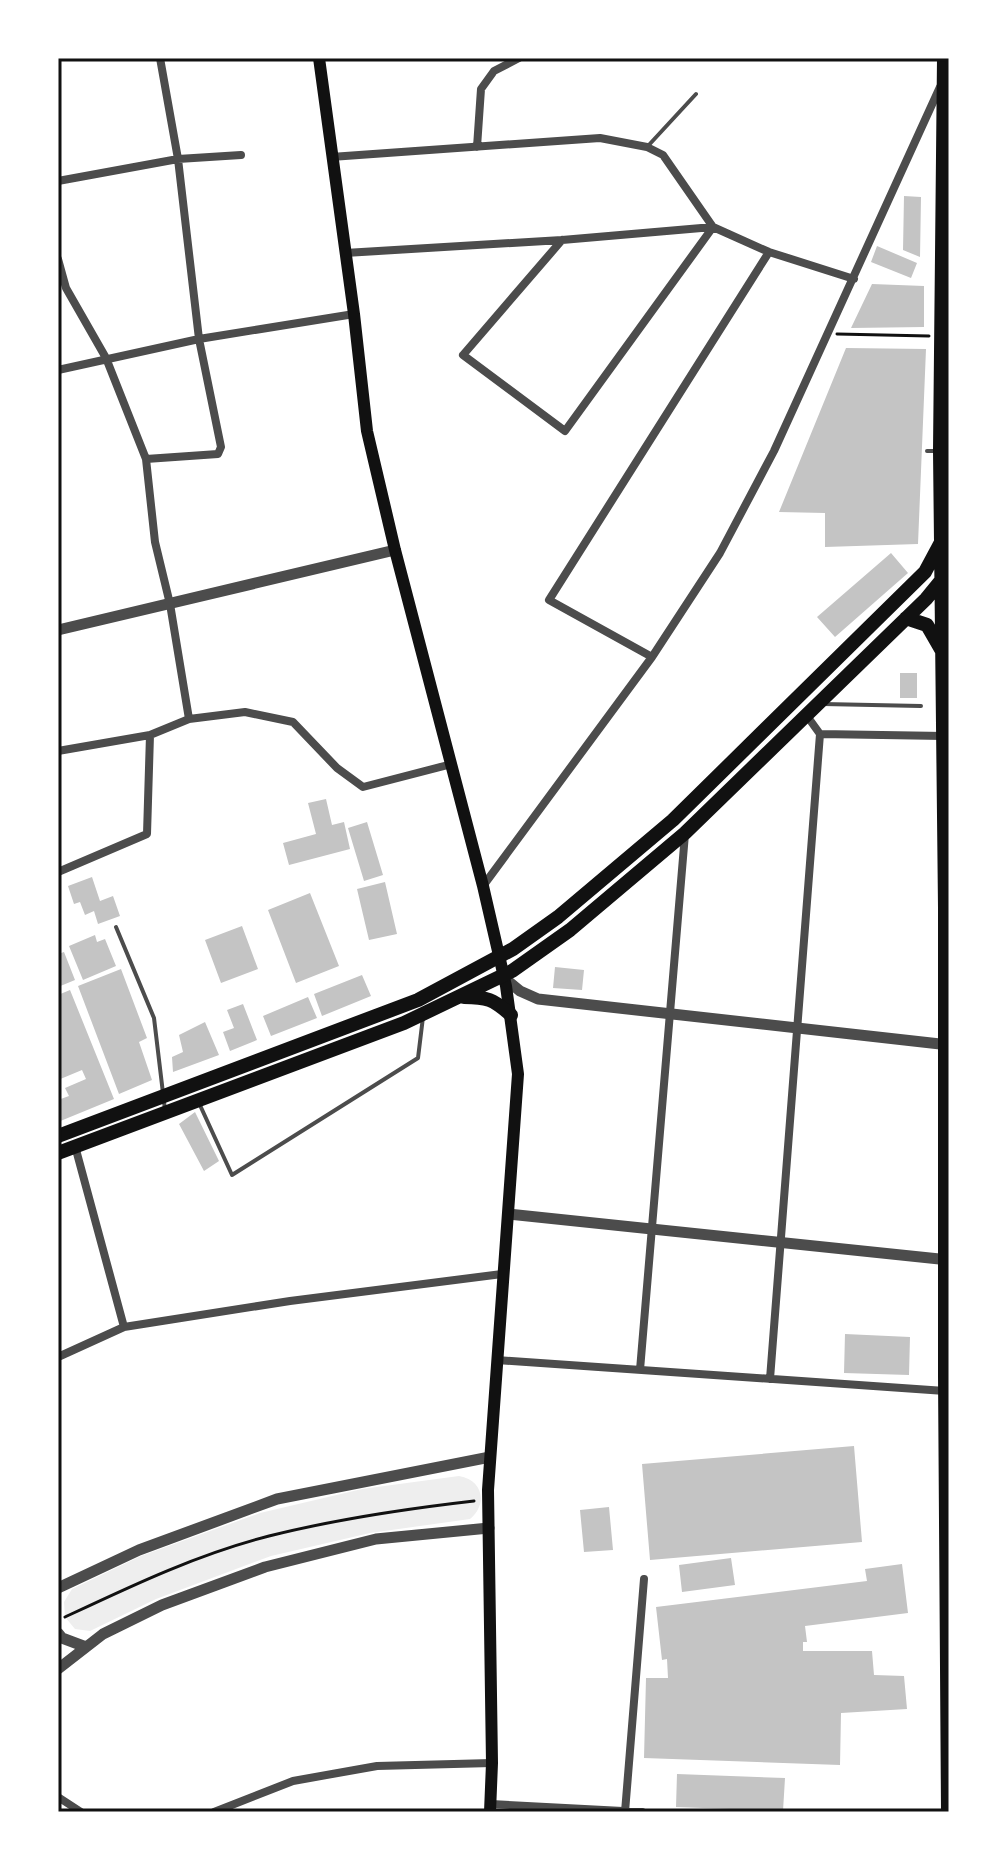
<svg xmlns="http://www.w3.org/2000/svg" width="1007" height="1870" font-family="Inter,sans-serif">
<style>
.green{fill:#eee}
.building{fill:#c4c4c4}
.lines{fill:none;stroke-linecap:round;stroke-linejoin:round}
.path{stroke:#111;stroke-width:3}
.service{stroke:#4c4c4c;stroke-width:4}
.minor{stroke:#4c4c4c;stroke-width:8}
.tertiary{stroke:#4c4c4c;stroke-width:11}
.secondary{stroke:#111;stroke-width:12}
.primary{stroke:#111;stroke-width:14}
.neatline{fill:none;stroke:#111;stroke-width:3}
</style>
<rect width="100%" height="100%" fill="#fff"/>
<!-- green -->
<path class="green" d="M459,1476C483,1480 488,1504 470,1519L370,1533L271,1556L156,1599L90,1631L75,1629L65,1617L64,1602L72,1589L141,1556L260,1513L362,1489Z"/>
<!-- building -->
<path class="building" d="M904,196L921,197L920,257L903,250Z
M877,246L917,263L911,278L871,262Z
M872,284L924,286V327L851,328Z
M846,348L926,349L918,544L825,547V513L779,512Z
M891,553L908,573L835,637L817,617Z
M900,673H917V698H900Z
M326,799L332,825L344,822L350,849L289,865L283,843L316,834L308,803Z
M367,822L383,875L364,881L348,828Z
M92,877L100,901L113,896L120,916L98,924L94,911L85,915L80,902L74,904L68,886Z
M385,882L397,934L369,940L357,889Z
M310,893L339,966L296,983L268,910Z
M242,926L258,969L221,983L205,940Z
M95,935L97,942L105,939L116,966L83,980L69,946Z
M64,952L75,980L58,987V954Z
M555,967L584,970L582,990L553,988Z
M121,969L147,1038L139,1042L152,1080L119,1094L78,986Z
M362,975L371,996L322,1016L314,994Z
M70,990L114,1099L58,1122V1100L69,1096L65,1088L86,1079L82,1070L58,1080V995Z
M308,997L317,1018L271,1036L263,1016Z
M243,1004L257,1040L230,1051L223,1032L234,1028L227,1010Z
M205,1022L219,1055L173,1072L172,1057L183,1052L179,1035Z
M195,1112L219,1161L204,1171L179,1124Z
M845,1334L910,1337L909,1375L844,1373Z
M854,1446L862,1542L650,1560L642,1464Z
M609,1507L613,1550L584,1552L580,1510Z
M731,1558L735,1585L682,1592L679,1565Z
M902,1564L908,1613L805,1626L807,1642H803V1651H872L874,1675L904,1676L907,1709L841,1713L840,1765L644,1758L646,1678H668L667,1659L662,1660L656,1607L867,1581L865,1569Z
M677,1774L785,1778L783,1811L676,1807Z"/>
<g class="lines">
<!-- path -->
<path class="path" d="M837,334L929,336
M65,1617C131,1586 198,1554 269,1536C337,1519 404,1509 474,1501"/>
<!-- service -->
<path class="service" d="M647,147L696,94
M927,451H938
M823,704L921,706
M116,927L154,1018L165,1110
M199,1103L232,1175L418,1058L423,1017"/>
<!-- minor -->
<path class="minor" d="M477,147L481,89L494,71L519,58
M331,157L600,138L647,147L663,155L713,227L565,431L463,355L562,240
M58,181L178,159L241,155
M345,253L562,240L713,227L769,252L854,279
M58,259L66,288L106,358L146,459L155,542L170,604L189,719
M58,370L199,339L354,314
M146,459L218,454L221,447L199,339L178,159L160,58
M652,657L549,600L769,252
M820,734L944,736
M58,751L150,735L189,719L245,712L293,722L337,768L363,787L452,764
M58,872L147,834L150,735
M483,886L652,657L720,553L774,451L940,87
M75,1146L124,1327
M58,1357L124,1327L290,1301L502,1274
M497,1360L945,1391
M640,1370L685,834
M770,1379L820,734L807,716
M58,1797L81,1812
M491,1804L642,1812
M214,1812L293,1781L377,1766L492,1763
M625,1812L644,1579"/>
<!-- tertiary -->
<path class="tertiary" d="M58,630L395,550
M503,977L520,991L538,999L949,1045
M508,1214L949,1260
M58,1588L139,1550L277,1499L490,1457
M58,1633L62,1638L86,1647
M58,1669L103,1634L162,1605L265,1567L376,1539L489,1528"/>
<!-- secondary -->
<path class="secondary" d="M319,58L354,314L367,431L395,550L483,886L506,986L518,1074L488,1490L492,1763L490,1812"/>
<!-- primary -->
<path class="primary" d="M944,58L940,451L945,907V1376L948,1812
M906,618L927,625L942,651
M464,997C487,997 493,999 511,1015
M58,1136L418,1000L513,949L558,917L673,820L925,572L940,544
M58,1153L404,1023L512,971L570,930L685,833L926,599L944,577"/>
</g>
<!-- border -->
<rect width="1007" height="1870" fill="none" stroke="#ffffff" stroke-width="120"/>
<rect x="60" y="60" width="887" height="1750" class="neatline"/>
</svg>
